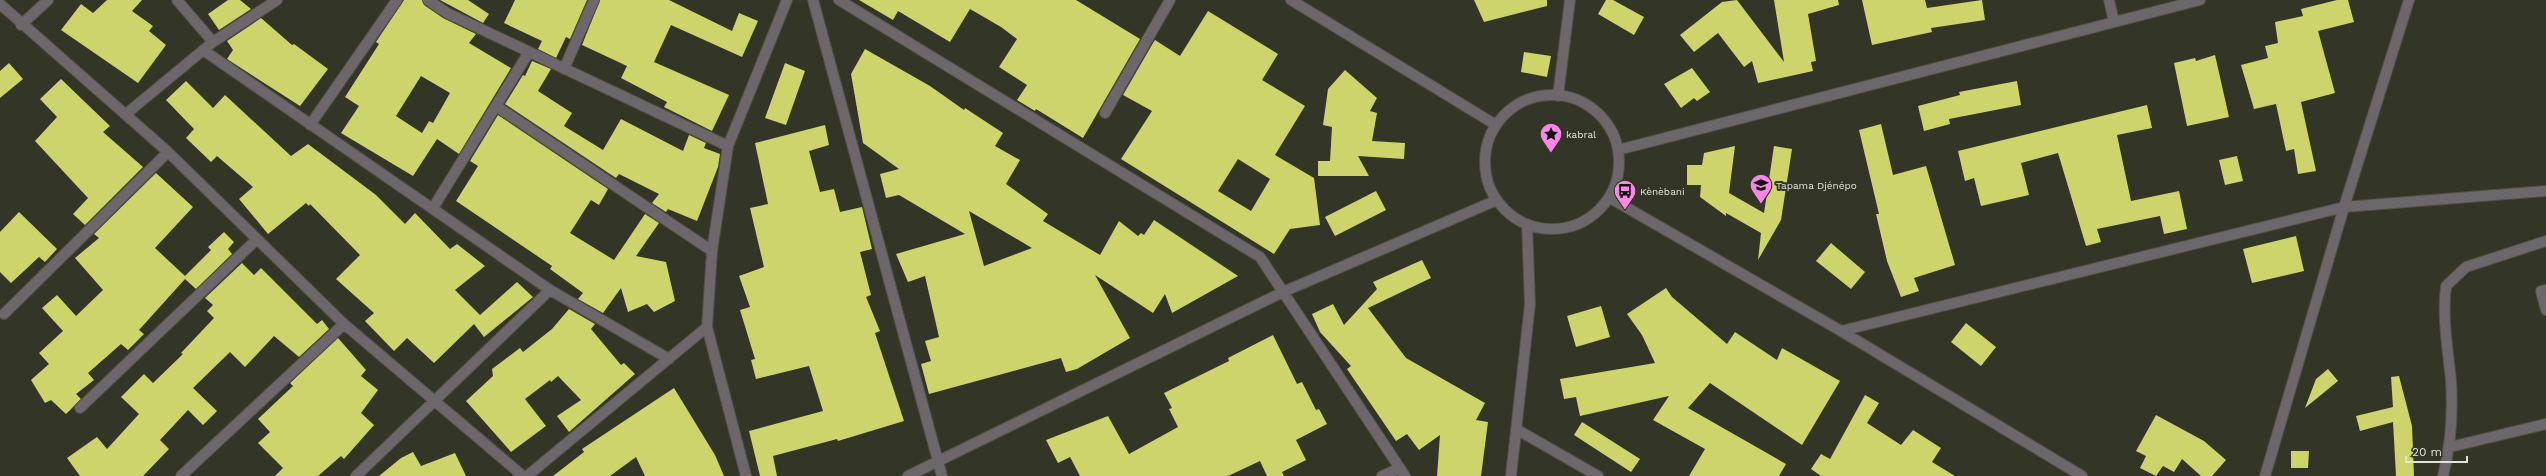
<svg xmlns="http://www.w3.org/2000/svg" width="2546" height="476" font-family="'Work Sans',sans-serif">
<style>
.building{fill:#cdd46c;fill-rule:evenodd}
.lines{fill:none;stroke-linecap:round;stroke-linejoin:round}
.minor-casing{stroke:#4f5143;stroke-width:12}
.minor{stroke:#6d676b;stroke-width:10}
.labels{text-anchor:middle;stroke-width:4;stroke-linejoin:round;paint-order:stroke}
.poi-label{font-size:10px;fill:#e1e2d9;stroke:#333527;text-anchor:start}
</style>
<rect width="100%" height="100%" fill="#333527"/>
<!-- building -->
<path class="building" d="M107,0H142L132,11L153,26L149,31L166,45L138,83L61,30L81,4L93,13Z
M228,0H240L251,9L219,30L208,14Z
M404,0H422L424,5L443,18L476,34L469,43L511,68L459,154L437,139L413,176L341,133L359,106L345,97L379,44L376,42ZM421,76L450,93L433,123L429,121L422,133L396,116Z
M440,0H468L489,14L483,23Z
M515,0H587L570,39L566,37L556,58L538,49L542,41L504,23Z
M600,0H669L732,31L739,13L758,21L742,57L671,25L654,62L729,95L712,131L664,107L667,102L621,78L627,66L582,45Z
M859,0H1076L1140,39L1083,138L1036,109L1035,111L1017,100L1027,85L999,67L1017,39L1001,27L970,9L950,42L898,11L893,20Z
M1474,0H1547V6L1484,22Z
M1606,0H1613L1644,17L1634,35L1598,14Z
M1737,0L1784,62L1774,0H1838L1839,5L1808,14L1816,61L1811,62L1813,71L1758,83L1752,61L1744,67L1718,33L1694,52L1680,35L1722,2Z
M1862,0H1925L1927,8L1982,0L1985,20L1931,28L1932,32L1872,45Z
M2337,0H2348L2354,22L2318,31L2335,93L2301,102L2316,171L2298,174L2294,149L2286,151L2276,104L2254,109L2241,65L2268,58L2265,46L2278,43L2275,22L2303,16L2301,9Z
M1208,11L1278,54L1262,80L1305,106L1275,155L1314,178L1320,225L1290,229L1274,254L1121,159L1152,111L1123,95L1153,43L1155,40L1180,56ZM1238,159L1270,179L1251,211L1218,191Z
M261,18L292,45L294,44L328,69L300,106L227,59L233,50L227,41Z
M865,49L930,86L964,110L965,108L1003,133L995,146L1020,160L1006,184L1048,214L1043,221L1100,255L1119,221L1138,236L1141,233L1144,235L1154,220L1238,276L1172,313L1165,294L1153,313L1095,275L1130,338L1077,369L1066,372L1061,358L929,394L921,364L931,361L925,341L939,337L925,276L908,282L896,254L965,234L899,195L886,198L880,174L899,169L863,143L851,74ZM969,211L1032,248L984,266Z
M1524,52L1551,56L1547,77L1521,72Z
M2215,55L2229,117L2187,126L2174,63L2195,58L2196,61Z
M532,61L551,69L538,91L572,113L564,126L603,150L621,119L683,151L689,135L706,143L704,148L720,154L718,167L697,221L668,209L666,212L652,203L659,194L619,174L616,178L505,104L523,75L525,76Z
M9,63L23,79L0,98V71Z
M785,63L805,71L786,125L765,118Z
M1692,68L1710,92L1697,101L1694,98L1681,108L1664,84Z
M1345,70L1377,98L1370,111L1377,113L1372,141L1405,143L1404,159L1358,156L1369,176H1318V161H1330L1332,127L1323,125L1328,89Z
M61,79L110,126L103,132L143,167L85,225L73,214L88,198L35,141L57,117L40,99Z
M186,81L213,108L225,95L291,156L308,144L376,195L405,224L415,213L450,249L457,244L485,266L455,290L480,315L517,282L533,297L484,337L474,324L434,363L407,338L394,351L365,321L374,313L336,279L360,255L310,204L309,206L306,203L268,234L239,199L253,187L217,156L211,162L186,138L194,129L166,100Z
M2017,81L2021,105L1949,119L1950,124L1924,131L1918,106L1960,95L1959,92Z
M2147,105L2152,128L2117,135L2131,201L2179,191L2187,229L2164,234L2160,216L2097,229L2101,242L2086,246L2058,153L2021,163L2029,195L1981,206L1974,178L1965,181L1958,151Z
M498,115L608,189L599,205L591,200L570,233L614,260L645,214L659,223L636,256L666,262L675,301L654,312L647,304L628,312L621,288L603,313L578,299L583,293L550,269L552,266L456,201L478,166L470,161Z
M1881,124L1893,175L1926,166L1955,265L1914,278L1919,291L1901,297L1887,261L1876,214H1879L1859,130Z
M825,125L829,145L809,151L820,192L834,189L840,212L862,207L872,249L860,252L871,295L866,297L880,331L875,333L904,421L838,441L837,439L773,456L777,476H760L749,431L823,411L809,366L756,379L751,360L755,359L740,310L750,307L739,276L764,267L750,208L768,204L755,143Z
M1735,146L1729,193L1764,213L1774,146L1792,149L1781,220L1758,260L1761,233L1726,213V216L1700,197L1701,185H1687V165H1702L1704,153Z
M2237,156L2243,181L2225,185L2219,160Z
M156,173L193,207L155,248L185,276L211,250L208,247L224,232L234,242L228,249L232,254L196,289L185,279L139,330L144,334L128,350L121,344L88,373L94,380L76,394L81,399L66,414L51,400L45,403L31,380L49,364L39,353L63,331L42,308L57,295L76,316L103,290L75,258L99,238L94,234Z
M1376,191L1386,210L1335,236L1325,217Z
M19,212L57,249L45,262L39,257L11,283L0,272V232Z
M2296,236L2304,271L2252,283L2243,249Z
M1831,243L1865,272L1851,289L1816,261Z
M1422,260L1431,278L1368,308L1406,358L1485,403L1476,420L1488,422L1481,476H1437L1440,435L1419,450L1407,434L1396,441L1347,369L1351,366L1320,332L1312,314L1333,304L1344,325L1377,289L1373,282Z
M242,263L254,275L261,268L317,324L322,320L329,329L299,357L274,336L245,367L230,352L193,388L217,411L203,425L188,410L160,440L169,449L143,476H80L67,458L97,437L107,449L139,414L121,397L144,374L153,383L183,354L181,353L214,318L207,311L213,305L205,298Z
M1666,288L1672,297L1727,344L1735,332L1777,360L1782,348L1840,381L1802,445L1710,383L1688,408L1786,464L1779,476H1689L1705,449L1653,420L1669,396L1580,416L1576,397L1564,399L1560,379L1655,363L1642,335L1627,314Z
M1601,306L1610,337L1576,347L1567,316Z
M569,309L595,324L591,329L621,365L624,363L635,374L569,432L557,416L581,400L558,376L551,382L550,380L525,399L546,426L511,452L466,401L493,376L492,369L520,348L523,352L552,329Z
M1966,323L1996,347L1981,366L1951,342Z
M1273,335L1297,384L1302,382L1316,410L1319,409L1327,424L1296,440L1306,460L1282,472L1284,476H1267L1260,461L1228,476H1080L1070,457L1058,463L1046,440L1108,416L1129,454L1178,427L1169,409L1172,408L1164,393L1229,361L1228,358Z
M338,338L366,370L361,376L378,390L361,413L374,425L344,459L341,456L318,476H275L283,468L258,443L270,432L258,419L293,386L290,383Z
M2328,369L2338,381L2305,408L2316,379Z
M2399,376L2412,426L2414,476H2396L2393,422L2360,431L2356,416L2393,407L2391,377Z
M674,388L715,455L724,476H645L636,457L610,476H553L584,452L582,449Z
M1865,395L1879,403L1867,423L1901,445L1913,430L1941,448L1932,462L1955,476H1821L1811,469L1821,454L1830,459Z
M2156,415L2204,441L2226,460L2212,476H2201L2182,459L2174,472L2163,466L2156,476L2140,468L2146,456L2136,451Z
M1582,422L1640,459L1631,472L1574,435Z
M2291,451H2309L2308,468H2291Z
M413,452L421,466L455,453L466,476H379L401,458Z"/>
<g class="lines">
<!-- minor casing -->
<g class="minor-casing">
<path id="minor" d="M177,0L213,42
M428,0L447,13L728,146
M813,0L942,476
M839,0L1260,257L1405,476
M1291,0L1496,125
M2109,0L2114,22
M0,4L168,152L344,324L523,476
M21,25L48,0
M203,50L550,290L669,359
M564,69L594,0
M1485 162a67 67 0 1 1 134 0a67 67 0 1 1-134 0Z
M1558,96L1570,0
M496,106L712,251
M1105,113L1170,0
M126,114L213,42L277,0
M310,125L397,0
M1618,150L2200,0
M1610,198L1841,331L2082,476
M433,208L529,52
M2546,290L2541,291L2546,310
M4,314L168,152
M1841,331L2344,207L2546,191
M80,408L256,240
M1516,429L1598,476
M2450,447L2546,424
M181,476L344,324
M356,476L550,290
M527,476L707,327
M746,476L707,327L712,251L728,146L787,0
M908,476L1283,292L1497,200
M1382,476L1400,468
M1511,476L1530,304L1527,224
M2265,476L2344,207L2409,0
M2443,476C2451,445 2453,413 2451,381C2448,350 2442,318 2446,286L2466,267L2546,241"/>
</g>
<!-- minor -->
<use href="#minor" class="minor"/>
</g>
<!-- icons -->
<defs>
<g id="sight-pin" transform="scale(1.15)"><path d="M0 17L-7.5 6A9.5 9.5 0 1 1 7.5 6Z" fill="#fa87e7" stroke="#333527"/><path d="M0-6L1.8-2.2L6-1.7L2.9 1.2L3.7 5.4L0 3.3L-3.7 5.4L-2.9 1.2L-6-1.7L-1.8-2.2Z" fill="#111"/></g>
<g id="school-pin" transform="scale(1.15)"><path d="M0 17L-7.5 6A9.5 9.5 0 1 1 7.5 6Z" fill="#fa87e7" stroke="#333527"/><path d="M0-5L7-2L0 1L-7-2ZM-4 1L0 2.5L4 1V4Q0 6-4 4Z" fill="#111"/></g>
<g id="bus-pin" transform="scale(1.15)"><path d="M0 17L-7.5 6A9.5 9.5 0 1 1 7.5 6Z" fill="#fa87e7" stroke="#333527"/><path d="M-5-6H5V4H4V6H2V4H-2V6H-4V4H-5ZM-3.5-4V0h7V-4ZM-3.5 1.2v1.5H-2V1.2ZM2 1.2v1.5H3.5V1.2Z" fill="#111"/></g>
</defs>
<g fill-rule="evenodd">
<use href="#sight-pin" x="1551" y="134"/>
<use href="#school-pin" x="1761" y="185"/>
<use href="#bus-pin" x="1625" y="191"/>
</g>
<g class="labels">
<!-- poi labels -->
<g class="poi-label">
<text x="1566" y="138">kabral</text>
<text x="1776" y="189">Tapama Djénépo</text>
<text x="1640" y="195">Kènèbani</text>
</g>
</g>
<!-- scale -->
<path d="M2406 456v6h61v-6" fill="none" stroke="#e1e2d9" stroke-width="2"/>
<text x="2412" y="456" font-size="12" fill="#e1e2d9" stroke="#333527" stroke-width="3" paint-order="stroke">20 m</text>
</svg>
